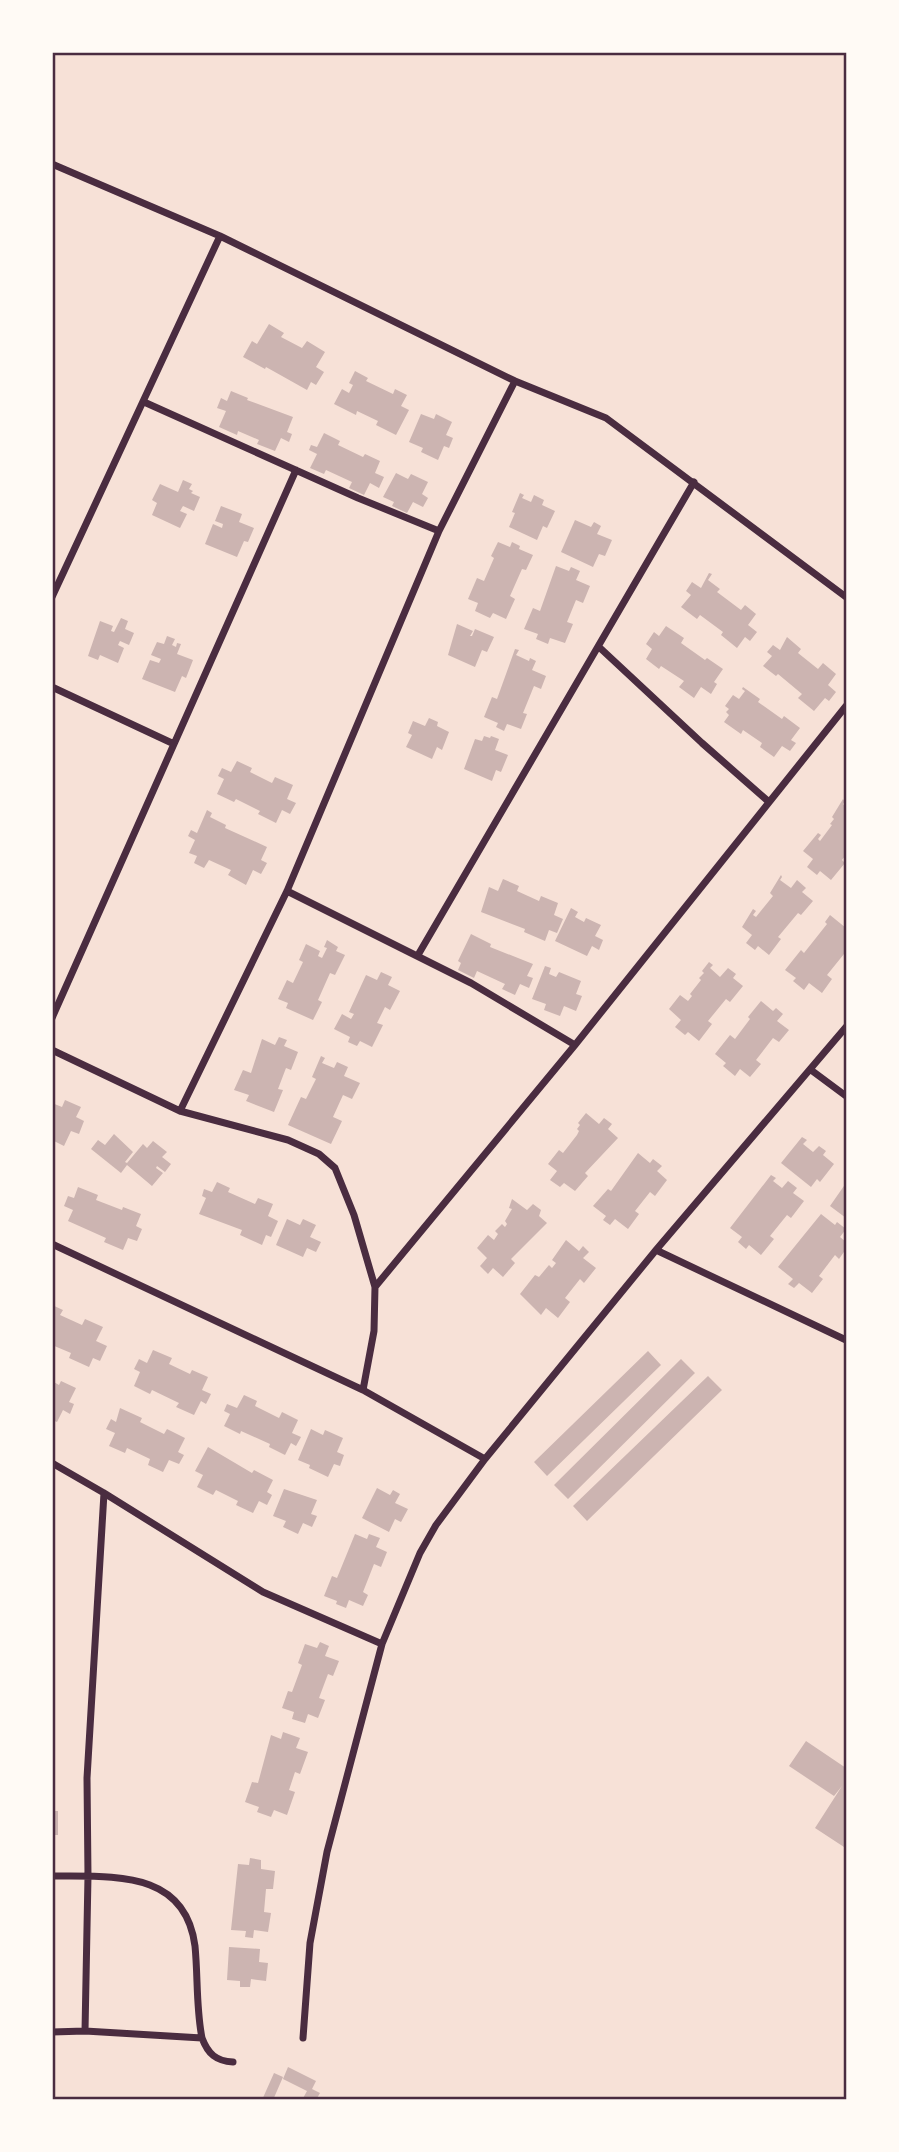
<svg xmlns="http://www.w3.org/2000/svg" width="899" height="2152" font-family="Ubuntu,sans-serif">
<style>
.building{fill:#ccb4b1}
.lines{fill:none;stroke-linecap:round;stroke-linejoin:round}
.minor{stroke:#4a2c40;stroke-width:7}
.neatline{fill:none;stroke:#4a2c40;stroke-width:2.5}
</style>
<rect width="100%" height="100%" fill="#f7e1d7"/>
<!-- building -->
<path class="building" d="M269,324L284,333L281,337L302,348L307,341L325,352L316,367L324,372L316,385L311,382L307,390L266,367L265,369L243,357L252,341L257,344Z
M355,371L368,378L366,381L393,394L395,389L407,395L401,406L409,410L396,435L376,425L378,421L357,411L356,415L334,404L342,389L349,393L353,385L349,383Z
M231,391L248,398L247,400L293,417L287,432L292,434L289,442L281,438L275,451L257,444L259,440L238,431L237,435L219,427L226,411L217,408L221,398L227,401Z
M421,414L434,419L436,414L452,422L446,435L453,438L449,448L444,446L438,460L421,452L423,448L409,442Z
M324,433L340,441L338,445L363,457L365,454L380,461L375,473L384,477L379,488L370,483L364,495L349,488L352,482L326,470L324,474L310,468L317,454L309,450L311,445L317,447Z
M396,473L408,479L411,474L428,482L422,494L428,498L423,507L413,502L407,513L392,506L394,502L383,497Z
M183,480L192,484L189,489L193,491L191,493L200,497L194,511L183,506L180,511L187,514L180,528L152,515L157,503L152,500L160,484L178,492Z
M520,493L524,495L522,498L531,502L534,495L544,500L542,505L555,511L547,528L543,526L537,540L509,527L515,513L512,512Z
M221,506L242,514L239,522L254,528L248,542L244,541L237,557L205,544L213,524L222,528L223,524L215,521Z
M575,520L591,527L594,522L601,526L597,534L612,540L605,556L599,554L593,567L561,552Z
M498,542L510,547L512,542L520,546L519,549L533,555L526,570L522,569L510,596L515,599L506,619L493,613L490,618L475,611L478,603L468,599L477,578L484,581L494,558L491,556Z
M556,566L569,571L571,567L580,571L576,580L590,586L583,603L576,600L567,622L573,624L565,643L550,638L548,644L536,639L538,634L524,629L533,608L540,611Z
M709,573L712,574L708,580L720,589L717,592L741,610L745,605L756,614L748,625L757,632L750,641L745,637L737,648L721,635L723,632L700,615L697,619L681,607L691,595L686,591L692,582L701,588Z
M121,618L128,621L125,629L134,633L129,645L120,641L118,645L124,648L118,663L100,655L98,660L88,656L100,621L113,626L111,631L114,632Z
M457,624L473,631L470,636H472L475,629L494,637L487,652L482,650L475,667L448,655Z
M666,626L684,638L681,643L705,660L707,658L723,669L714,682L717,684L711,694L701,687L694,698L679,687L684,681L661,666L659,669L646,659L652,649L646,644L654,632L659,636Z
M167,636L175,639L172,645L176,647L177,643L181,644L177,654L193,660L186,678L182,676L175,692L142,679L150,660L159,663L161,659L151,655L157,642L164,644Z
M787,637L801,649L798,653L818,669L823,663L836,674L828,685L836,692L829,701L825,698L814,711L798,698L802,694L778,674L776,676L763,666L772,656L767,652L773,645L780,650Z
M515,649L519,650L516,655L529,661L530,658L536,661L532,670L546,676L541,689L534,686L523,713L527,714L521,729L507,724L504,731L496,727L498,723L484,717L492,697L497,699Z
M743,687L760,699L758,702L782,719L784,716L800,728L791,740L796,743L790,751L782,746L774,757L760,747L762,743L743,730L741,734L724,722L729,715L726,712L729,709L725,706L733,695L739,699L745,691L742,689Z
M429,718L438,722L437,726L449,732L442,750L437,747L432,759L406,747L412,735L408,733L413,721L425,726Z
M484,736L490,738L491,736L499,739L495,750L508,755L501,772L496,770L492,781L464,769L475,739L482,741Z
M237,761L252,768L250,772L272,783L275,777L293,785L287,799L296,803L290,814L282,810L276,823L258,814L260,811L236,799L234,802L217,794L224,779L218,776L222,768L231,772Z
M843,799L845,802L843,804L846,807V855L842,860L845,863L831,880L820,871L817,875L807,867L813,859L803,851L818,833L821,835L818,839L820,841L832,825L830,824L834,819L832,817Z
M207,810L212,813L210,817L226,825L225,828L267,847L261,860L267,863L261,874L253,870L246,885L228,875L231,870L209,860L204,868L194,863L197,856L189,853L195,840L188,836L191,830L197,833Z
M781,875L782,877L780,880L791,888L797,880L806,888L802,892L813,901L801,915L798,913L778,937L781,939L769,955L758,946L755,950L746,943L752,935L742,927L753,909L756,911L753,915L756,917L773,896L770,893Z
M503,879L519,886L517,891L539,901L541,896L558,903L554,915L563,919L557,933L549,930L545,941L524,932L525,929L481,912L489,887L498,891Z
M571,908L578,912L575,917L584,922L586,918L601,925L595,936L603,940L599,950L592,946L587,956L555,941Z
M830,915L846,928V956L844,954L827,975L832,979L822,993L809,983L804,990L793,981L796,978L785,970L801,950L804,953L827,924L825,922Z
M471,934L491,944L490,947L533,964L527,976L533,978L529,988L520,984L515,995L502,989L505,984L477,971L474,978L458,970L461,963L458,961Z
M327,940L338,947L336,951L345,955L335,975L330,973L318,1000L322,1002L313,1020L286,1008L288,1003L278,999L287,980L293,983L303,962L299,960L306,944L320,951L318,956L322,958L327,948L324,947Z
M709,962L713,965L710,968L720,977L728,968L736,974L733,978L743,986L730,1002L726,999L708,1021L712,1024L699,1041L688,1032L685,1035L675,1027L681,1020L669,1009L680,995L688,1001L692,996L690,994L701,980L699,978L704,973L702,971Z
M545,966L551,968L549,974L556,977L559,972L581,981L576,994L582,996L576,1011L564,1006L560,1016L544,1010L546,1004L532,999Z
M381,972L392,977L388,985L400,991L390,1010L385,1007L377,1023L383,1025L372,1047L360,1041L357,1046L348,1042L350,1037L334,1029L342,1014L351,1019L354,1014L349,1012L366,975L377,980Z
M761,1001L773,1011L776,1008L783,1014L777,1021L789,1030L779,1042L773,1038L756,1060L761,1064L750,1077L740,1069L735,1076L723,1066L726,1063L715,1054L730,1035L735,1039L750,1019L748,1017Z
M279,1037L287,1040L284,1046L298,1052L291,1070L286,1068L278,1089L283,1090L274,1112L246,1101L249,1095L234,1090L243,1070L251,1073L262,1039L275,1045Z
M321,1056L325,1058L322,1063L334,1068L337,1062L348,1067L344,1076L360,1083L352,1099L343,1095L333,1117L342,1121L331,1144L288,1125L301,1097L306,1099L316,1079L312,1077Z
M65,1100L81,1107L76,1117L84,1121L79,1134L71,1131L64,1146L52,1140V1103L62,1107Z
M586,1113L599,1124L604,1118L612,1124L608,1129L618,1138L585,1173L588,1176L575,1191L564,1183L560,1187L550,1180L557,1171L548,1164L559,1150L563,1153L577,1135L579,1131L577,1129L580,1125L578,1123Z
M114,1134L133,1152L125,1162L127,1163L143,1144L147,1148L153,1141L167,1152L162,1157L171,1164L165,1172L157,1166L156,1168L163,1173L152,1186L127,1165L121,1173L91,1149L98,1140L105,1145Z
M802,1137L807,1140L803,1144L813,1152L819,1146L826,1151L823,1155L834,1164L820,1182L817,1179L811,1187L781,1163Z
M638,1153L650,1163L653,1159L662,1166L657,1171L667,1180L655,1196L650,1192L635,1211L639,1214L628,1229L615,1219L610,1225L603,1220L606,1216L593,1206L608,1189L611,1191Z
M771,1175L776,1178L773,1181L782,1188L788,1181L797,1188L793,1193L804,1201L791,1218L787,1215L770,1236L774,1239L761,1255L749,1245L746,1249L738,1242L742,1237L730,1228Z
M217,1182L230,1188L228,1192L255,1204L258,1198L273,1204L268,1216L278,1221L271,1237L266,1235L262,1245L240,1235L242,1230L199,1214L206,1198L202,1196L204,1189L212,1192Z
M846,1183V1218L830,1206Z
M78,1187L98,1195L96,1200L122,1210L123,1207L141,1214L136,1226L142,1229L137,1241L128,1238L123,1250L104,1242L106,1238L68,1221L73,1210L64,1206L68,1196L74,1198Z
M512,1199L527,1210L533,1204L541,1210L539,1216L547,1223L511,1259L515,1263L503,1277L493,1268L488,1274L480,1266L487,1258L477,1248L488,1235L494,1240L498,1234L495,1231L502,1224L505,1227L507,1224L505,1221L512,1209L509,1208Z
M821,1214L835,1225L837,1222L846,1229L840,1237L846,1242V1249L839,1259L835,1255L819,1276L823,1279L812,1293L799,1283L794,1288L788,1284L793,1279L778,1267Z
M287,1219L300,1225L303,1219L316,1225L310,1237L321,1242L316,1252L307,1248L303,1257L276,1245Z
M566,1240L579,1251L583,1246L589,1252L583,1258L596,1268L584,1283L580,1279L565,1298L570,1302L558,1318L546,1308L541,1315L520,1294L535,1275L539,1277L549,1265L552,1268L556,1263L552,1260Z
M52,1305L63,1310L60,1315L82,1325L85,1319L103,1327L96,1341L107,1346L100,1361L93,1358L89,1367L69,1358L71,1353L52,1345Z
M153,1350L172,1358L169,1364L190,1374L192,1370L208,1377L202,1390L211,1394L206,1404L201,1401L194,1415L176,1407L179,1403L152,1390L150,1394L134,1386L140,1372L134,1369L139,1359L147,1363Z
M648,1351L661,1365L547,1476L534,1462Z
M681,1359L695,1373L568,1499L554,1485Z
M708,1376L722,1390L587,1521L573,1506Z
M52,1381L59,1385L61,1381L76,1388L69,1402L74,1404L70,1414L63,1410L57,1422L52,1420Z
M244,1395L257,1401L255,1406L279,1418L282,1412L298,1420L292,1433L301,1437L296,1446L291,1443L285,1455L269,1447L270,1444L241,1431L240,1434L224,1426L230,1414L224,1411L227,1404L237,1408Z
M120,1408L142,1418L140,1422L164,1434L167,1429L185,1438L178,1452L184,1455L179,1464L169,1460L163,1472L148,1465L150,1459L127,1448L125,1453L109,1446L115,1433L106,1429L111,1419L116,1422Z
M311,1429L323,1435L325,1430L343,1438L337,1452L344,1455L340,1466L334,1464L328,1477L309,1468L310,1465L298,1460Z
M208,1447L252,1473L254,1470L273,1480L267,1492L272,1495L267,1505L259,1501L253,1513L236,1505L238,1501L216,1490L213,1495L197,1487L203,1475L195,1471Z
M377,1488L390,1495L393,1490L400,1494L395,1503L408,1509L401,1522L395,1519L389,1532L362,1518Z
M284,1489L317,1500L311,1514L317,1516L312,1527L303,1523L298,1534L283,1527L286,1521L273,1516Z
M355,1534L367,1539L369,1534L380,1538L376,1547L387,1552L381,1567L374,1564L363,1592L368,1595L363,1606L349,1600L346,1608L336,1604L337,1601L324,1596L332,1576L337,1578Z
M320,1642L329,1646L325,1656L339,1661L333,1676L328,1674L319,1698L325,1700L318,1718L308,1714L305,1723L292,1719L294,1712L282,1708L288,1691L292,1692L302,1665L298,1663L305,1644L317,1648Z
M283,1732L300,1738L296,1748L308,1752L300,1774L295,1772L289,1790L295,1792L287,1815L274,1810L271,1817L257,1812L259,1807L245,1802L252,1782L258,1783L271,1735L281,1739Z
M806,1741L846,1768V1843L844,1847L815,1828L842,1786L834,1796L789,1766Z
M52,1811H58V1835H52Z
M250,1858L261,1860V1869L275,1871L273,1889H266L264,1912L271,1913L268,1932L254,1930L253,1938L245,1937L246,1931L231,1930L238,1864L249,1865Z
M229,1947L260,1949L259,1962L268,1963L266,1981L251,1979L250,1987H240V1981L227,1980Z
M288,2067L316,2081L312,2089L320,2093L316,2100H302L307,2091L283,2079Z
M274,2073L283,2077L273,2100H262Z"/>
<g class="lines">
<!-- minor -->
<path class="minor" d="M52,164L220,236L515,381L606,418L846,597
M144,402L358,498L439,531
M52,597L220,236
M599,647L702,743L769,802
M52,687L174,744
M287,891L471,983L575,1045
M418,955L694,482
M52,1018L296,470
M52,1050L180,1111L288,1140L319,1154L335,1168L354,1215L375,1287L374,1331L363,1390
M811,1070L846,1096
M180,1111L287,891L439,531L515,381
M52,1244L363,1390L485,1459
M656,1250L846,1340
M375,1287L575,1045L846,706
M52,1463L104,1493L263,1592L382,1644
M52,1876C112,1877 185,1869 195,1946C198,1977 196,2008 202,2038C208,2054 216,2061 233,2062
M85,2031L88,1876L87,1778L104,1493
M52,2032L85,2031L202,2038
M303,2038L310,1943L327,1852L382,1644L420,1553L436,1525L485,1459L656,1250L846,1027"/>
</g>
<!-- border -->
<rect width="899" height="2152" fill="none" stroke="#fffaf5" stroke-width="108"/>
<rect x="54" y="54" width="791" height="2044" class="neatline"/>
</svg>
